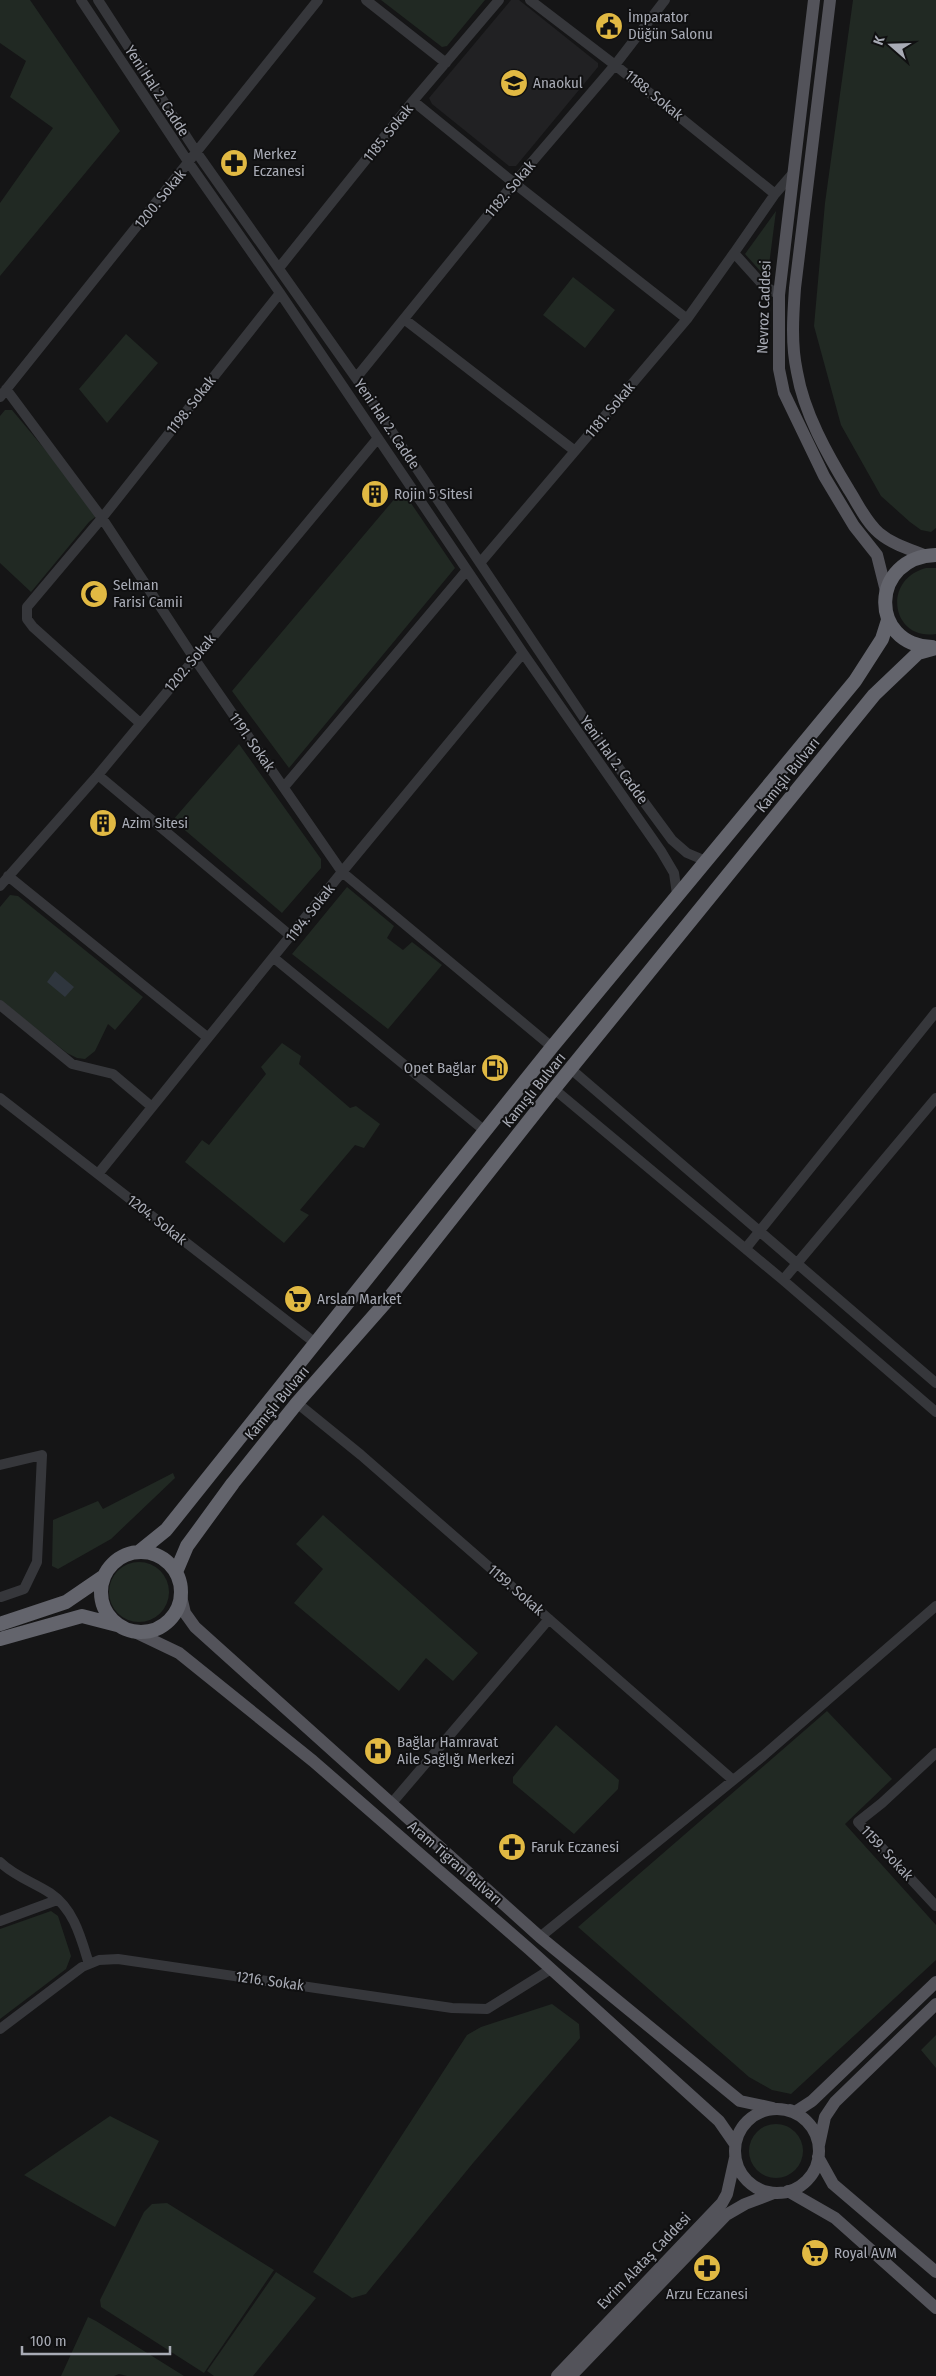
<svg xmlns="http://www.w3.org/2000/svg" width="936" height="2376" font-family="'Fira Sans Condensed',sans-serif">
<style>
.built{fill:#212123}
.green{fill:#212923}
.water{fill:#2f363e}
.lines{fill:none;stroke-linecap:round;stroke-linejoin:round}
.minor{stroke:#36373b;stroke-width:10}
.major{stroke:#53535a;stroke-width:12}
.highway{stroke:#63646c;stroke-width:14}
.labels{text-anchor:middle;stroke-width:4;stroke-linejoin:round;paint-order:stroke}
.poi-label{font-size:15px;fill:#a8abb5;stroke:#101011;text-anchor:start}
.street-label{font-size:15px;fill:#a8abb5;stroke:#101011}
</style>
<rect width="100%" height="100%" fill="#151516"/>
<!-- built -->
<path class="built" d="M511,0H519L598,63V67L516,166H509L432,104L429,98Z"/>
<!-- green -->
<path class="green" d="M0,0H30L120,131L0,276V203L53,128L10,97L26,61L0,43Z
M381,0H485L447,46L442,47Z
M853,0H936V528L931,532L921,530L910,522L881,496L841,425L814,326L825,203Z
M776,211L768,273L763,274L745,254Z
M573,277L615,310L585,348L543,315Z
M126,334L158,363L107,423L79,389Z
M5,410H12L99,514L89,522L31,592L0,563V416Z
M402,490L455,568L289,768L232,691Z
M926,568H936V634C892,641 881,580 926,568Z
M239,744L321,859V868L282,913L173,820Z
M347,887L394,926L387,938L403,950L412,942L442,965L388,1029L292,954Z
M10,895L18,896L143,997L115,1030L108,1024L95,1051L85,1059L77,1058L67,1053L0,1000V907Z
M282,1043L301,1056L299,1064L350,1108L356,1106L380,1124L364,1148L355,1145L300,1210L309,1215L284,1243L185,1162L202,1140L209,1145L266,1074L261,1067Z
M173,1473L175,1478L111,1539L58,1569L52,1566L53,1520L98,1501L103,1509Z
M323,1515L478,1653L453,1681L426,1658L399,1691L294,1603L323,1569L296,1544Z
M109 1592a30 30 0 1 1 60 0a30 30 0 1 1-60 0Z
M827,1711L892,1779L845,1824L936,1925V1960L791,2094L772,2090L749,2077L578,1927Z
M556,1725L619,1780L618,1789L574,1834L513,1783V1777Z
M51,1911L58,1916L71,1956L66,1969L0,2019V1929Z
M552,2004L579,2024L580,2038L473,2163L366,2294L352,2298L313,2272L467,2035L481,2027Z
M936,2035V2068L921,2050Z
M110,2116L159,2141L115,2227L24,2175Z
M749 2151a27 27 0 1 1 54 0a27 27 0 1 1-54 0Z
M167,2203L274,2270L204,2373L101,2307L100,2300L144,2212L152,2204Z
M276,2272L316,2298L253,2376H214L207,2371Z
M88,2317L96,2321L184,2376H127L119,2374L114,2376H61Z"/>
<!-- water -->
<path class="water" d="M55,971L74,987L65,997L47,982Z"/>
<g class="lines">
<!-- minor -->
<path class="minor" d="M81,0L189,163L280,293L523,653L661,851L674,873L677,894
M98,0L197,153L356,378L602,745L672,840L687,853L706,861
M366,0L446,63
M530,0L615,65L775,194
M413,101L514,183L687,319
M279,268L413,101L499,0
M779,295L762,284L734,253L775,194L794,172
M404,319L575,451
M356,378L514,183L615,65L665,0
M6,389L102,518L194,658L342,872L552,1047
M0,397L318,0
M480,563L687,319L734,253
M140,723L33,627L27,619V607L102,518L280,293
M98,775L292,937
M284,787L467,570
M8,876L207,1037
M0,886L98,775L378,438
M274,958L485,1131
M0,1005L72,1064L113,1074L152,1107
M572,1070L936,1383
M554,1089L783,1280L936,1412
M0,1098L314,1342
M98,1174L342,872L523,653
M746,1248L936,1012
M783,1280L936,1098
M297,1403L361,1455L733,1780
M0,1465L42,1455L37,1562L24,1589L1,1597
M936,1753L882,1803L858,1822L936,1906
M391,1804L549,1619
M0,1862C14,1876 33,1882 50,1893C74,1909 81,1938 89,1964
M0,1921L57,1900
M540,1937L763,1756L936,1606
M0,2029L82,1967L99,1960L118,1959L452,2008L487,2009L551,1969"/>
<!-- major -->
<path class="major" d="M814,0L779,295V369L784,393L824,476L854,526L877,555L886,591
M830,0L795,288C793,316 791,344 797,372C804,413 827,454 849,490C858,504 866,522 879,533C892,544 909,549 924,555
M181,1596L185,1613L195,1627L540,1937L740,2101L773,2108
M133,1631L179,1653L313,1761L529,1949L719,2121L735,2144
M735 2151a42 42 0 1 1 84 0a42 42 0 1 1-84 0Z
M790,2110L795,2112L812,2101L936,1982
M819,2145L825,2117L835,2102L936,2004
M818,2157L833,2184L936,2272
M788,2191L835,2218L936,2308
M557,2376L722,2203L727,2194L735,2158
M571,2376L726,2215L745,2204L774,2193"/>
<!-- highway -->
<path class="highway" d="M932,647C868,645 870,557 936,555
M140,1551L166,1530L552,1047L855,681L882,639L888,620
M101 1592a40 40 0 1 1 80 0a40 40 0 1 1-80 0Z
M176,1572L187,1546L233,1483L297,1403L385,1303L554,1089L874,695L918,653L936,648
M0,1624L66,1602L104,1576
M0,1639L82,1616L117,1625"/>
</g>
<!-- icons -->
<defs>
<g id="civic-disc" transform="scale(1.4375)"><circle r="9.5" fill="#e1b943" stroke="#101011"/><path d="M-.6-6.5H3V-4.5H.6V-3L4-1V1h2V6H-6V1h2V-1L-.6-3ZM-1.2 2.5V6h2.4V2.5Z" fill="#111"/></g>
<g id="school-disc" transform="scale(1.4375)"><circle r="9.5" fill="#e1b943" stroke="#101011"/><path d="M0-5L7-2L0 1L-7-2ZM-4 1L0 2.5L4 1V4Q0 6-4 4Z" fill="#111"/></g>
<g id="pharmacy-disc" transform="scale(1.4375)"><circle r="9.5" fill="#e1b943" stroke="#101011"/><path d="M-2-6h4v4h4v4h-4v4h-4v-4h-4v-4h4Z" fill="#111"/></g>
<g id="building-disc" transform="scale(1.4375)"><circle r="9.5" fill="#e1b943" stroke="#101011"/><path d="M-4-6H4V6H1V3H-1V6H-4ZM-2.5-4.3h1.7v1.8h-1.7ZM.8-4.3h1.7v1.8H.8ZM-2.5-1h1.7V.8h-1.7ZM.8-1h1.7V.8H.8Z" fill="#111"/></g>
<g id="mosque-disc" transform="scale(1.4375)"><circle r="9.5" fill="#e1b943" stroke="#101011"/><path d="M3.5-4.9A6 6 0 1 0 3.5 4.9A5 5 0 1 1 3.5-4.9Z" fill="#111"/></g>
<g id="fuel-disc" transform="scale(1.4375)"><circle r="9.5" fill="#e1b943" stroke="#101011"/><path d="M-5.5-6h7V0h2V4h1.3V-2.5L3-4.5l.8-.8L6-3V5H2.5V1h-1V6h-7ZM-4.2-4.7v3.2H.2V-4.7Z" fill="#111"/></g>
<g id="supermarket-disc" transform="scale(1.4375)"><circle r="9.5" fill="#e1b943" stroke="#101011"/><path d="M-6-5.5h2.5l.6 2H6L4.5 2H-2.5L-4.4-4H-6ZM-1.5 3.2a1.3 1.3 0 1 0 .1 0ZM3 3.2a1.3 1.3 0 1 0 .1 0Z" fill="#111"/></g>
<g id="hospital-disc" transform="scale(1.4375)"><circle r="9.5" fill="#e1b943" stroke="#101011"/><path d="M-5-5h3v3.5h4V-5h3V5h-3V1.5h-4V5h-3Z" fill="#111"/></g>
</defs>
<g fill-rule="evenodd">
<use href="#civic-disc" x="609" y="26"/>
<use href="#school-disc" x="514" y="83"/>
<use href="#pharmacy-disc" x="234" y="163"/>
<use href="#building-disc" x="375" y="494"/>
<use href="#mosque-disc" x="94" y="594"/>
<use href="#building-disc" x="103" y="823"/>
<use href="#fuel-disc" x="495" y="1068"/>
<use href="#supermarket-disc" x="298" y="1299"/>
<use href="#hospital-disc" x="378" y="1751"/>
<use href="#pharmacy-disc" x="512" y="1847"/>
<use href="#supermarket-disc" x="815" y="2253"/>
<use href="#pharmacy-disc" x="707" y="2268"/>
</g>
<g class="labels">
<!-- poi labels -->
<g class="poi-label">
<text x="628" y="22">İmparator<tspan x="628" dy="17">Düğün Salonu</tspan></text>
<text x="533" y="88">Anaokul</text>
<text x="253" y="159">Merkez<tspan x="253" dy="17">Eczanesi</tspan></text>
<text x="394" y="499">Rojin 5 Sitesi</text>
<text x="113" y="590">Selman<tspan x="113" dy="17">Farisi Camii</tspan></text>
<text x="122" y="828">Azim Sitesi</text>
<text x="476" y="1073" text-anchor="end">Opet Bağlar</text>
<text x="317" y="1304">Arslan Market</text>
<text x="397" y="1747">Bağlar Hamravat<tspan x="397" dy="17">Aile Sağlığı Merkezi</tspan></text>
<text x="531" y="1852">Faruk Eczanesi</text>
<text x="834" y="2258">Royal AVM</text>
<text x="707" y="2299" text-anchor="middle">Arzu Eczanesi</text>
</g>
<!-- street labels -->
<g class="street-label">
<text transform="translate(157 91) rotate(57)" y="5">Yeni Hal 2. Cadde</text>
<text transform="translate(654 95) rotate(39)" y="5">1188. Sokak</text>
<text transform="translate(388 133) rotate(-51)" y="5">1185. Sokak</text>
<text transform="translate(510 189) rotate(-50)" y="5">1182. Sokak</text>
<text transform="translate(160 199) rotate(-51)" y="5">1200. Sokak</text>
<text transform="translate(764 307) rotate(-88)" y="5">Nevroz Caddesi</text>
<text transform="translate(191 405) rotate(-52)" y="5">1198. Sokak</text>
<text transform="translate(610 410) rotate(-50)" y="5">1181. Sokak</text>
<text transform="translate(387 424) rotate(56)" y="5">Yeni Hal 2. Cadde</text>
<text transform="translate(190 663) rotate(-50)" y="5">1202. Sokak</text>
<text transform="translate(252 742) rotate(55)" y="5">1191. Sokak</text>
<text transform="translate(614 760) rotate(54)" y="5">Yeni Hal 2. Cadde</text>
<text transform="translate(788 775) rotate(-51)" y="5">Kamışlı Bulvarı</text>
<text transform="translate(310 913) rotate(-52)" y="5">1194. Sokak</text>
<text transform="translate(534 1090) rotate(-51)" y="5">Kamışlı Bulvarı</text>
<text transform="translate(157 1220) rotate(38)" y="5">1204. Sokak</text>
<text transform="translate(277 1403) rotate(-50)" y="5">Kamışlı Bulvarı</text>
<text transform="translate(516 1590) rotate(41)" y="5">1159. Sokak</text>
<text transform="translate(887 1853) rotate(47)" y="5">1159. Sokak</text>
<text transform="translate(455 1863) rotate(41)" y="5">Aram Tigran Bulvarı</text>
<text transform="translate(270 1981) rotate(8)" y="5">1216. Sokak</text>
<text transform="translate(644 2261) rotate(-46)" y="5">Evrim Alataş Caddesi</text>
</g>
</g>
<!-- north arrow -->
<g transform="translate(891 45) rotate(290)" stroke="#101011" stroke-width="4" paint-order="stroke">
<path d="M0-4L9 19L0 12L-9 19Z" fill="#a8abb5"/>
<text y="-8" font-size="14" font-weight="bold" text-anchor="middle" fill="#a8abb5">K</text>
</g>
<!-- scale -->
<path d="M22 2346v8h148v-8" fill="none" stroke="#a8abb5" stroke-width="2.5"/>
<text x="30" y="2346" font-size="15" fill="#a8abb5" stroke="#101011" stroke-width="4" paint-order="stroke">100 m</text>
</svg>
